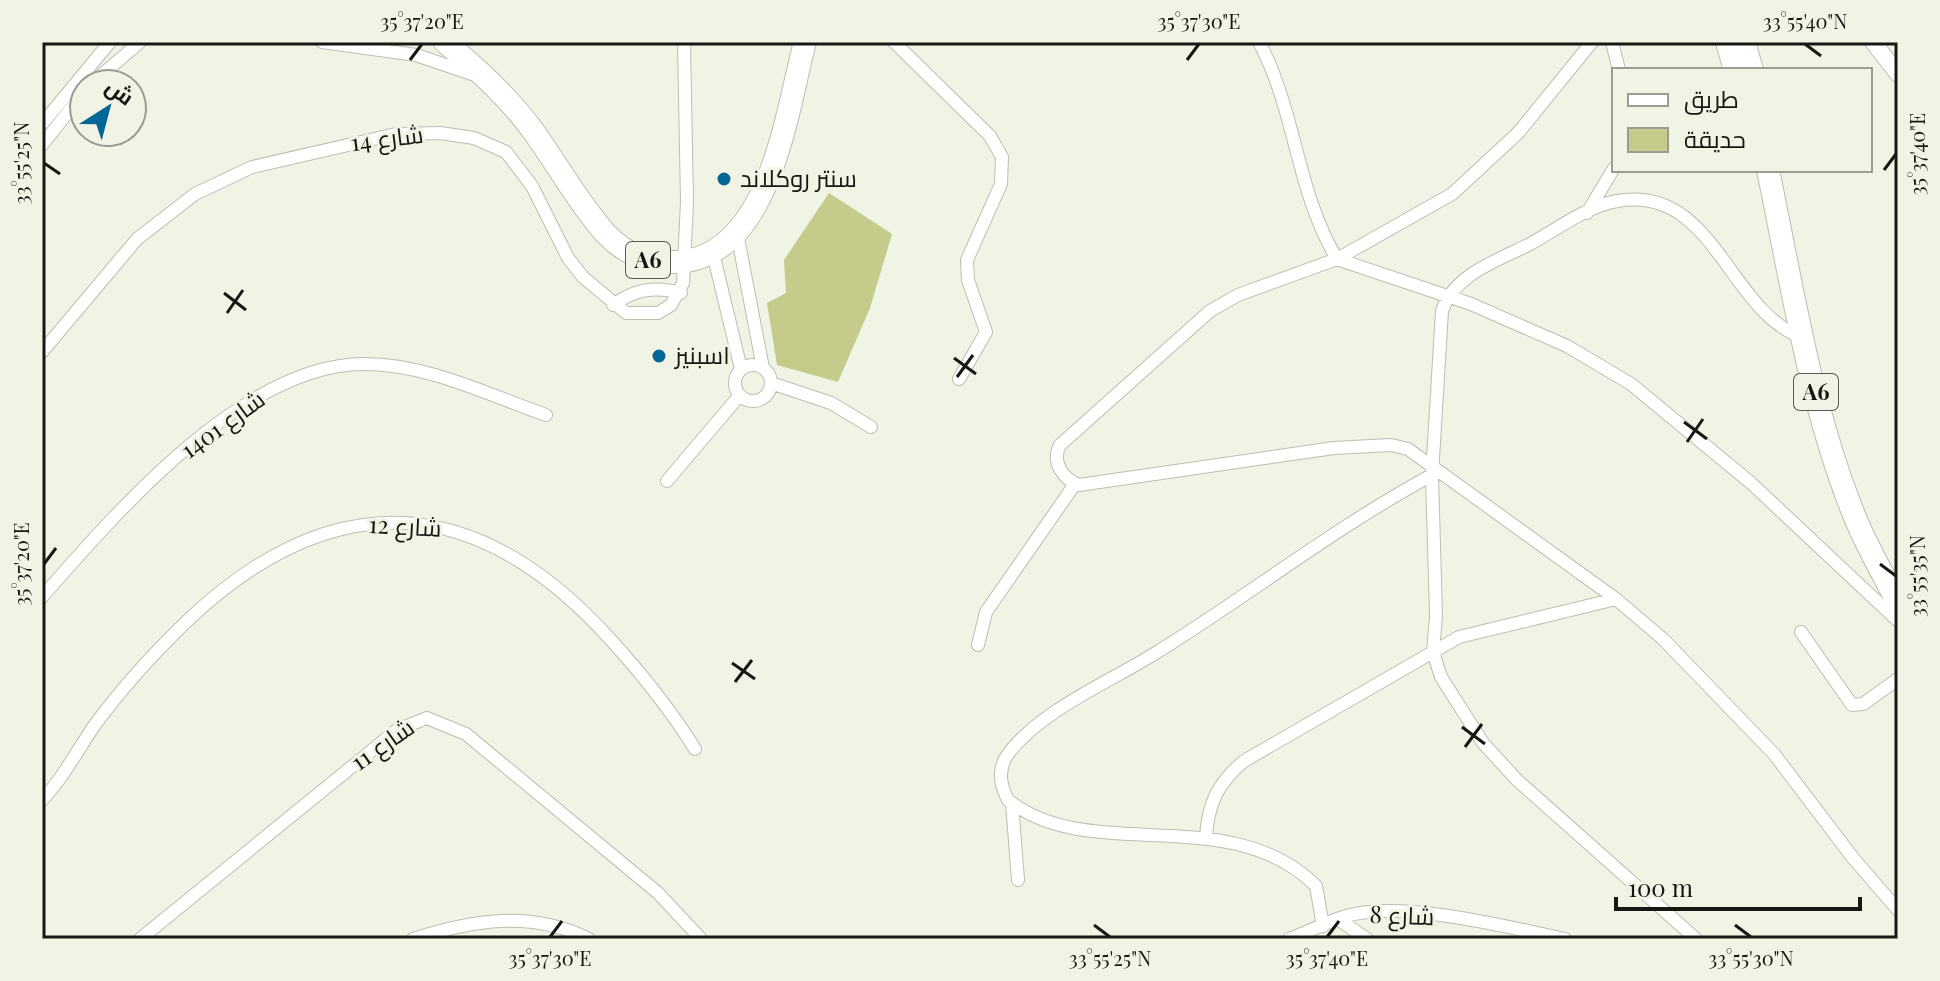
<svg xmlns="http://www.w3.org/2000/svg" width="1940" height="981" font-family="'Playfair Display',Cairo,serif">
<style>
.green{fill:#c4cb8b}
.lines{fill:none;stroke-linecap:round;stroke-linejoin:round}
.minor-casing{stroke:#bcbeb0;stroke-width:14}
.tertiary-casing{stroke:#bcbeb0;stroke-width:18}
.trunk-casing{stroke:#bcbeb0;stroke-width:24}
.minor{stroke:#fff;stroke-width:12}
.tertiary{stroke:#fff;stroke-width:16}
.trunk{stroke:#fff;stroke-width:22}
.ticks{fill:none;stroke:#181813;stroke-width:3}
.poi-dot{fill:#046695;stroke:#f1f3e5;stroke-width:3}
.labels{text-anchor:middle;stroke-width:6;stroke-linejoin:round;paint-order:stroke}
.shield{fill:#f1f3e5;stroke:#595a52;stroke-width:2}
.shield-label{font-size:22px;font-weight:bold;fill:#181813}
.street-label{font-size:24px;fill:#181813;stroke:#f1f3e5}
.poi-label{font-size:24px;fill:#181813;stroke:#f1f3e5;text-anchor:start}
.neatline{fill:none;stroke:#181813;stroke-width:3}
.ticks-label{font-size:20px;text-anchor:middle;fill:#181813}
</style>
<rect width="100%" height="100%" fill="#f1f3e5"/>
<!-- green -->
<path class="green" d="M829,193L892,234L870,308L838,382L777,365L767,303L786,293L784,260Z"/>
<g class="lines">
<!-- minor casing -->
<g class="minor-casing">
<path id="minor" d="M322,42L416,55L475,75
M894,42L990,136L1002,157L1001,184L967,260L968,280L986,332L959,379
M1259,42C1296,111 1296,191 1337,259L1471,304L1567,346L1631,384L1751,483L1898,621
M1592,42L1518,133L1452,194L1337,259L1238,295L1210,311L1060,445C1051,462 1063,479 1079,485L1334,448L1391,445L1408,449L1616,599L1663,639L1774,754L1853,858L1898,910
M1612,42L1619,70
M91,84L140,42
M42,124L110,42
M42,145L84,92
M1587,213L1614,168
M737,233L763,368
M713,253L741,369
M613,305C635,289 655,286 681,293
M42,352L137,239L195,194L252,167L396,134L440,133L474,138L506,152L532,186L568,258L583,277L626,313H658L671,305L683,283L687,202L684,42
M735 383a18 18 0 1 1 36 0a18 18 0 1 1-36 0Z
M771,383L831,403L871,427
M667,481L740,395
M42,597C116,513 244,363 365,364C427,364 489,395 546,415
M1801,632L1852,705L1863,704L1898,679
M978,645L986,612L1075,484
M42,800C63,778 77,751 94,726C121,689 153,654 186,622C332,483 476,491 610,639C642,674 670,709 695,749
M1012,803L1018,880
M1206,837C1208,803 1218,783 1244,761L1459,637L1616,599
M1338,919L1367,939
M1323,926L1316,886C1230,800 1089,866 1008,800C1000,785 997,769 1008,754C1040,711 1109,682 1154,654C1248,596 1334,528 1432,475
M140,939L397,730L427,718L466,734L658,893L701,939
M413,939C472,920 531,910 589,939
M1289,939C1308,932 1327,922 1346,916C1403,900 1507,927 1565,939
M1696,939L1517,780L1483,743L1441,677L1433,652L1436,616L1432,475L1442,311C1454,274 1497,261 1530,244C1556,230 1587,206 1617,201C1715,184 1728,313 1804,338"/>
</g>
<!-- tertiary casing -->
<g class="tertiary-casing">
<path id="tertiary" d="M1873,42L1898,74"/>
</g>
<!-- trunk casing -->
<g class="trunk-casing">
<path id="trunk" d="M445,42C476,68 506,95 531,128C556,162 577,201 605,233C625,254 647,263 676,262C770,258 786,113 805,42
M1727,42L1735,70
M1744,42L1752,70
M1768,170C1792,285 1810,406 1854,515C1866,545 1883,574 1898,603"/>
</g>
<!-- minor -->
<use href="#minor" class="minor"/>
<!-- tertiary -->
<use href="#tertiary" class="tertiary"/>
<!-- trunk -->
<use href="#trunk" class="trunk"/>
</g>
<!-- ticks -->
<path class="ticks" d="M1805,44L1821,56M410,60L422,44M1187,60L1199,44M44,163L60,174M1884,170L1896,154M224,293L246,310M227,313L243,290M954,358L976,374M957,377L973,355M1684,422L1707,439M1687,442L1703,419M44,564L56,548M1880,564L1896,576M732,663L755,679M735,682L752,660M1462,727L1485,744M1465,747L1482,724M1094,925L1110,937M1735,925L1751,937M550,937L562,921M1327,937L1339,921"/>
<!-- markers -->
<g class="poi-dot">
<circle cx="724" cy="179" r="8"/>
<circle cx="659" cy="356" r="8"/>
</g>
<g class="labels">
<!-- shield labels -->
<g class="shield">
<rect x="626" y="242" width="44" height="36" rx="6"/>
<rect x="1794" y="374" width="44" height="36" rx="6"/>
</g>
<g class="shield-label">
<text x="648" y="268">A6</text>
<text x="1816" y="400">A6</text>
</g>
<!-- street labels -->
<g class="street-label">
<text transform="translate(387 139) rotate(-7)" y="8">شارع 14</text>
<text transform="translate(223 425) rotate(-36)" y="8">شارع 1401</text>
<text transform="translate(405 527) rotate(3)" y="8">شارع 12</text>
<text transform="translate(383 745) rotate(-35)" y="8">شارع 11</text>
<text transform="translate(1402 916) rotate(2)" y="8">شارع 8</text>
</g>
<!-- poi labels -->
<g class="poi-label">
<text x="740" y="187">سنتر روكلاند</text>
<text x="675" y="364">اسبنيز</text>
</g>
</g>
<!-- border -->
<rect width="1940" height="981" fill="none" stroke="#f1f3e5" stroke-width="88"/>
<!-- legend -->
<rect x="1612" y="68" width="260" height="104" fill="#f1f3e5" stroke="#9a9b91" stroke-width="2"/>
<rect x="1628" y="94" width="40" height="12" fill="#ffffff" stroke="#9a9b91" stroke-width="2"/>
<text x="1684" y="108" font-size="24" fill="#181813">طريق</text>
<rect x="1628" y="128" width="40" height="24" fill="#c4cb8b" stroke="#9a9b91" stroke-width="2"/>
<text x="1684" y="148" font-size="24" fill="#181813">حديقة</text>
<!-- north arrow -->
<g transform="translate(108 108) rotate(36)"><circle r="38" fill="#f1f3e5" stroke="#9a9b91" stroke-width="2"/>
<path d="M0-6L14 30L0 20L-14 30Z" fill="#046695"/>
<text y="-12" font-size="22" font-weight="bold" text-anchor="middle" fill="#181813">ش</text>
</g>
<!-- scale -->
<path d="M1616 897v12h244v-12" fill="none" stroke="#181813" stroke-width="4"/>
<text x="1628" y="897" font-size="24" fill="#181813" stroke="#f1f3e5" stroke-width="6" paint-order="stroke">100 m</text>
<rect x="44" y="44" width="1852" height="893" class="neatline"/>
<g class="ticks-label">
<text x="422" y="29">35°37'20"E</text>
<text x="1199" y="29">35°37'30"E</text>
<text x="1805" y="29">33°55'40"N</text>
<text transform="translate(1918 154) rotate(-90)" y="7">35°37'40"E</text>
<text transform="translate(22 163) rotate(-90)" y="7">33°55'25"N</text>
<text transform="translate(22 564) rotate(-90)" y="7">35°37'20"E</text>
<text transform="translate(1918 576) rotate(-90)" y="7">33°55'35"N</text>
<text x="550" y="966">35°37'30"E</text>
<text x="1110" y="966">33°55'25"N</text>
<text x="1327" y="966">35°37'40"E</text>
<text x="1751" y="966">33°55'30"N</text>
</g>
</svg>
